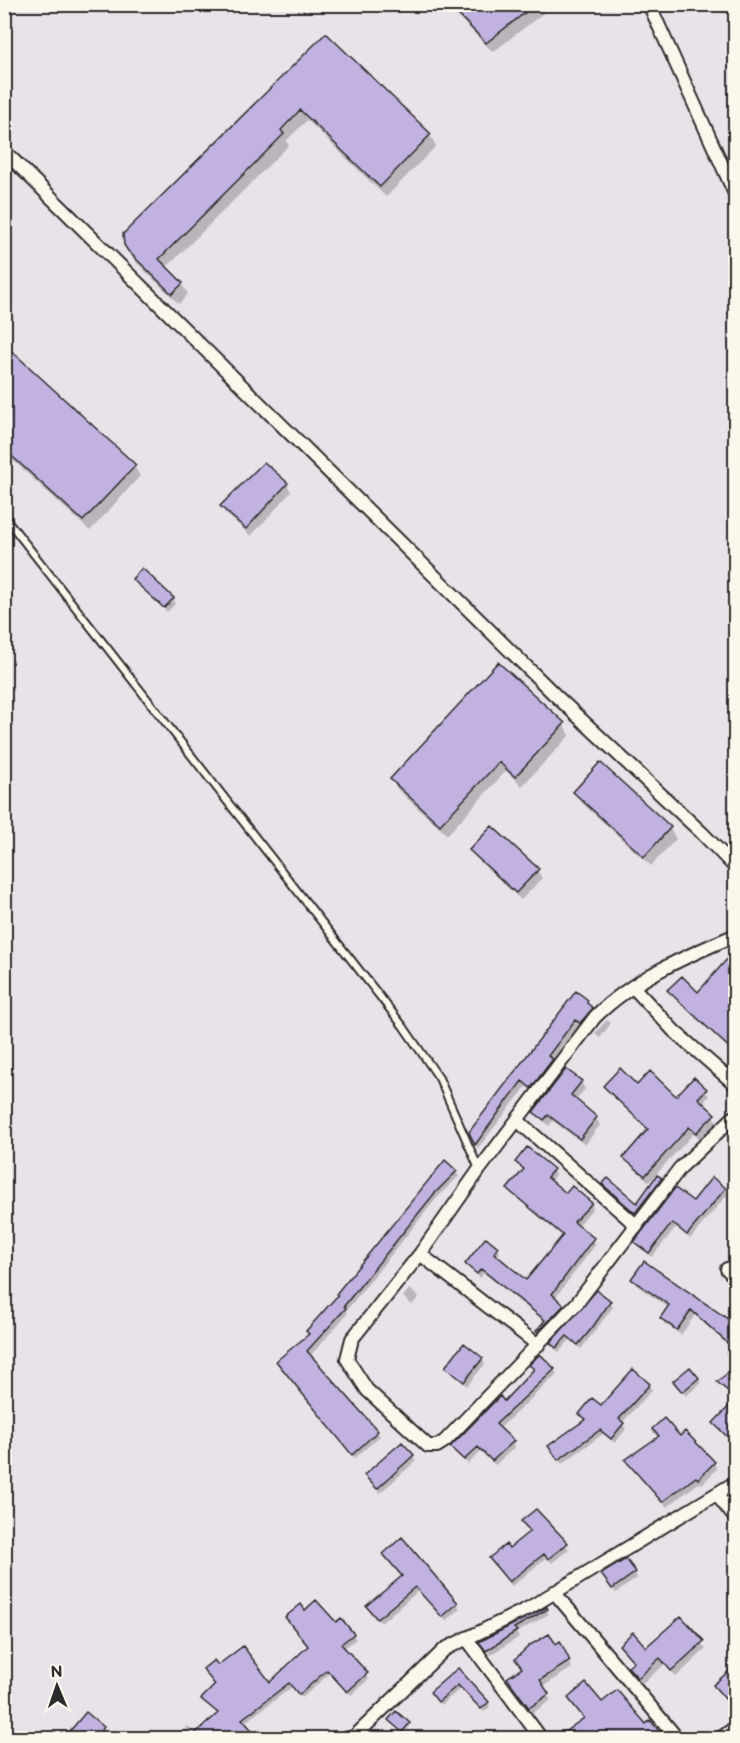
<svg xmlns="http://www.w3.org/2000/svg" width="740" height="1743" font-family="'Balsamiq Sans',sans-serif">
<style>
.shadow{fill:#0003}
.building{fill:#c2b2e2;stroke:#2b2b2b;stroke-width:1.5}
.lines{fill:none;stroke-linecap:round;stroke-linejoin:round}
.service-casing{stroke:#2b2b2b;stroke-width:10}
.minor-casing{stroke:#2b2b2b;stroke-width:16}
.service{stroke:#fbf7ec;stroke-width:6}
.minor{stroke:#fbf7ec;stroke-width:12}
</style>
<rect width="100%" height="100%" fill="#eae2e9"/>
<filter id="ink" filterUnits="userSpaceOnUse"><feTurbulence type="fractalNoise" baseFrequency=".0167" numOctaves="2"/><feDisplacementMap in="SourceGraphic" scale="12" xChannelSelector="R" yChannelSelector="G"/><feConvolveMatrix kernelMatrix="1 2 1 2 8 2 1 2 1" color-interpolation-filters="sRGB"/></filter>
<g filter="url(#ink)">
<!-- shadow -->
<path class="shadow" d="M445,4H555L493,52Z
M326,35L430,135L436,146L386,197L307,120L286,141L289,145L166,268L182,284L188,294L179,304L136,262L125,245Z
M4,346L134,466L140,476L90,531L4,452Z
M287,484L291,492L251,536L226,514L221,506Z
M134,579L173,599L175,604L167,612Z
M563,724L570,735L522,786L506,771L447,835L398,790L392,780Z
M600,765L670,828L676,839L651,866L581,802L575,792Z
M471,850L537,870L542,878L521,900L476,858Z
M728,960L736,966L735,1053L669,990L698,994Z
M587,1001L596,1015L584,1029L579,1025L552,1061L555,1067L535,1093L526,1087L478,1148L470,1133Z
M607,1020L611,1023L600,1038L595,1033Z
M581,1082L585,1089L575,1101L596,1118L600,1125L585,1145L553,1121L549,1126L535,1112Z
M604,1087H637L676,1098L705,1090L709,1096L702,1104L717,1121L700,1139L694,1133L649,1182L625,1158L648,1131Z
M736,1128V1142L729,1135Z
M445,1162L459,1176L436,1199L346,1311L348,1313L310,1356L380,1436L355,1458L281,1366L310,1335Z
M517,1162L553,1170L555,1175L550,1182L566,1195L591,1204L593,1208L577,1227L596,1244L555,1298L566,1310L541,1336L537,1331L545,1322L484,1273L480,1278L467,1264L497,1248L500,1253L496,1257L527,1282L563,1237L512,1194L509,1189L524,1171Z
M661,1179L663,1184L638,1217L604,1184L637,1205Z
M725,1189L728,1194L690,1239L676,1227L652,1257L639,1247L636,1242L693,1203Z
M644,1263L736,1326V1366L725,1354L731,1347L695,1315L681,1335L665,1324L662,1318L669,1308L636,1285L632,1279Z
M409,1289L419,1297L412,1305L403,1297Z
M610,1302L613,1307L581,1349L570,1340L559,1352L555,1348L552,1343Z
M482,1359L485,1364L467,1386L447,1367Z
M531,1365L554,1370L557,1374L499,1429L515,1447L495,1465L481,1451L468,1464L452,1447L504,1403L534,1370Z
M736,1369V1398L719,1382Z
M698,1378L701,1383L686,1396L678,1386Z
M649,1385L652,1390L622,1423L626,1429L615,1443L603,1434L562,1464L553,1451L586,1421L581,1414L601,1407Z
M736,1402V1445L715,1423Z
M654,1429L679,1438L714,1463L717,1469L702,1484L700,1482L667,1507L627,1460L659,1438Z
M413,1456L416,1461L380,1493L366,1476Z
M536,1511L569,1549L552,1563L547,1557L512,1586L494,1563L531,1532Z
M635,1573L637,1578L616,1593L606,1579Z
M403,1577L457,1604L460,1609L446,1621L418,1591L381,1623L371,1611Z
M546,1609L549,1614L516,1633L519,1637L490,1655L481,1642Z
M305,1612L336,1624L353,1635L356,1639L343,1649L369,1679L351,1695L330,1673L302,1698L292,1687L244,1723L257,1738H181L179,1735L188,1726L196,1735L219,1714L203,1699L216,1686L218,1667L270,1684L309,1646Z
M681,1618L706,1649L676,1677L665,1664L642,1684L630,1667L635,1663L621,1645L646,1649Z
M555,1646L563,1649L572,1668L542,1687L551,1700L533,1713L512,1685L523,1669L517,1660Z
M736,1668V1711L715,1686Z
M458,1670L488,1703L490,1707L484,1712L461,1688L441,1705L434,1696Z
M569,1699L602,1704L646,1726L650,1722L664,1738H558L585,1719Z
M391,1723L409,1724L410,1726L404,1733Z
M103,1728L107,1735L103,1738H60L73,1730Z
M479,1734L483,1738H473Z"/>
<!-- building -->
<path class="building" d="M448,4H536L486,43Z
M326,33L431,134L380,187L300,110L281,130L284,134L159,259L183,283L172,294L128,251L124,245L123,234Z
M4,344L136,465L83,521L4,449Z
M264,462L288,483L246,529L220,506Z
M142,568L174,598L164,608L132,579Z
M498,662L565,723L515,777L499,762L440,825L390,779Z
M600,762L671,827L644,857L573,792Z
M492,826L539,869L516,893L469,850Z
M728,958L735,964V1053L667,990L682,976L698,992Z
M576,991L588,1000L587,1003L593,1008L580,1023L575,1020L548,1056L553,1059L531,1088L522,1081L475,1145L469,1132Z
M620,1068L637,1085L650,1071L676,1096L694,1077L707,1089L698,1098L715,1114L696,1133L689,1127L645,1176L623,1158L648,1129L603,1086Z
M566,1069L582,1081L571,1095L597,1117L580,1139L548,1115L544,1120L533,1112Z
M527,1147L554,1169L547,1177L566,1193L572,1186L592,1203L574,1222L594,1238L552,1294L564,1305L538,1332L536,1331L545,1320L481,1269L477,1274L465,1264L486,1237L498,1247L494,1253L526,1280L563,1235L507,1189L524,1169L515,1162Z
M445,1160L457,1171L434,1194L344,1306L346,1308L307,1351L378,1431L352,1455L276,1361L309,1334L306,1331L338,1295L336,1294Z
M657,1175L662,1178L635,1213L602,1184L608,1178L637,1203Z
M712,1177L726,1188L687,1235L672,1223L649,1253L634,1242L675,1188L693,1201Z
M644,1261L735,1324V1350L691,1310L677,1330L660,1318L669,1305L631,1279Z
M597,1290L611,1301L592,1328L578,1345L567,1336L556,1348L550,1343Z
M464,1343L483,1358L464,1382L445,1367Z
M540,1354L555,1369L496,1424L514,1441L492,1461L478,1447L464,1460L450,1447L500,1396L504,1401L534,1369L529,1365Z
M690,1367L699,1378L682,1392L673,1381Z
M735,1367V1397L717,1382Z
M633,1369L650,1384L619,1419L624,1423L611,1439L600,1430L558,1460L548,1446L586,1419L579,1414L592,1398L601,1405Z
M735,1400V1444L713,1423Z
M664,1418L680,1436L685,1431L715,1462L698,1479L696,1477L662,1502L625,1460L659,1436L652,1429Z
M402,1442L414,1455L377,1489L364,1475Z
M536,1509L568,1543L548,1559L544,1554L509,1582L489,1558L506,1544L509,1548L530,1531L521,1521Z
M402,1537L458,1603L442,1617L415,1587L377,1619L366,1606L402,1576L383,1554Z
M626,1559L636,1572L612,1589L601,1574Z
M316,1600L336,1622L341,1618L354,1634L341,1644L368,1673L347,1692L327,1670L299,1695L289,1683L242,1719L259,1738H190L218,1713L201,1699L215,1685L203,1669L214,1660L218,1665L243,1646L270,1682L308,1646L285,1617L301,1604L305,1610Z
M547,1607L548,1609L514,1628L517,1631L486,1651L479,1642Z
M681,1616L704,1641L671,1671L660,1658L638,1678L628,1667L634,1662L619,1645L633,1632L646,1647Z
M549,1634L556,1644L560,1641L570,1661L540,1680L549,1694L529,1708L507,1678L522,1668L515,1659L530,1645Z
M735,1666V1710L713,1685Z
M458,1668L489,1702L481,1709L458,1685L438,1702L430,1692Z
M586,1683L602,1702L617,1690L646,1724L650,1720L665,1738H556L584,1718L568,1698Z
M396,1711L410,1723L402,1732L388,1720Z
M86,1712L104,1727L94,1738H64Z"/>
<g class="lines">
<!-- service casing -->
<g class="service-casing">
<path id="service" d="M4,516L403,1026L439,1078L479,1169"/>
</g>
<!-- minor casing -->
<g class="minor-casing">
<path id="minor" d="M649,4L736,196
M4,151L554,694L702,833L736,868
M736,935C686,956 633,979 595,1017L479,1170L420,1254L352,1339L347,1359L367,1390L428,1446H437L445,1441L577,1303L680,1168L736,1115
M633,987L674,1031L736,1085
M517,1120L637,1226
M420,1254L538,1345
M727,1269L736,1278
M717,1495L736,1519
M554,1592L677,1738
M466,1638L541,1738
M353,1738L445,1649L529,1608L736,1482
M721,1738L736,1727"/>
</g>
<!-- service -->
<use href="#service" class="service"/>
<!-- minor -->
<use href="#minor" class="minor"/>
</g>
</g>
<!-- margin -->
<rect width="740" height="1743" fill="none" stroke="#fbf7ec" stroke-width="24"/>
<rect x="12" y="12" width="716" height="1719" fill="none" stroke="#2b2b2b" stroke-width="2" filter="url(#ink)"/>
<!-- north arrow -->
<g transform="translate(57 1686) rotate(358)" stroke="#fbf7ec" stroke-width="4.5" paint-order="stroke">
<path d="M0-4.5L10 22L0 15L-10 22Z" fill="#2b2b2b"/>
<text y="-9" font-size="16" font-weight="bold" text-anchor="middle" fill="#2b2b2b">N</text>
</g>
</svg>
